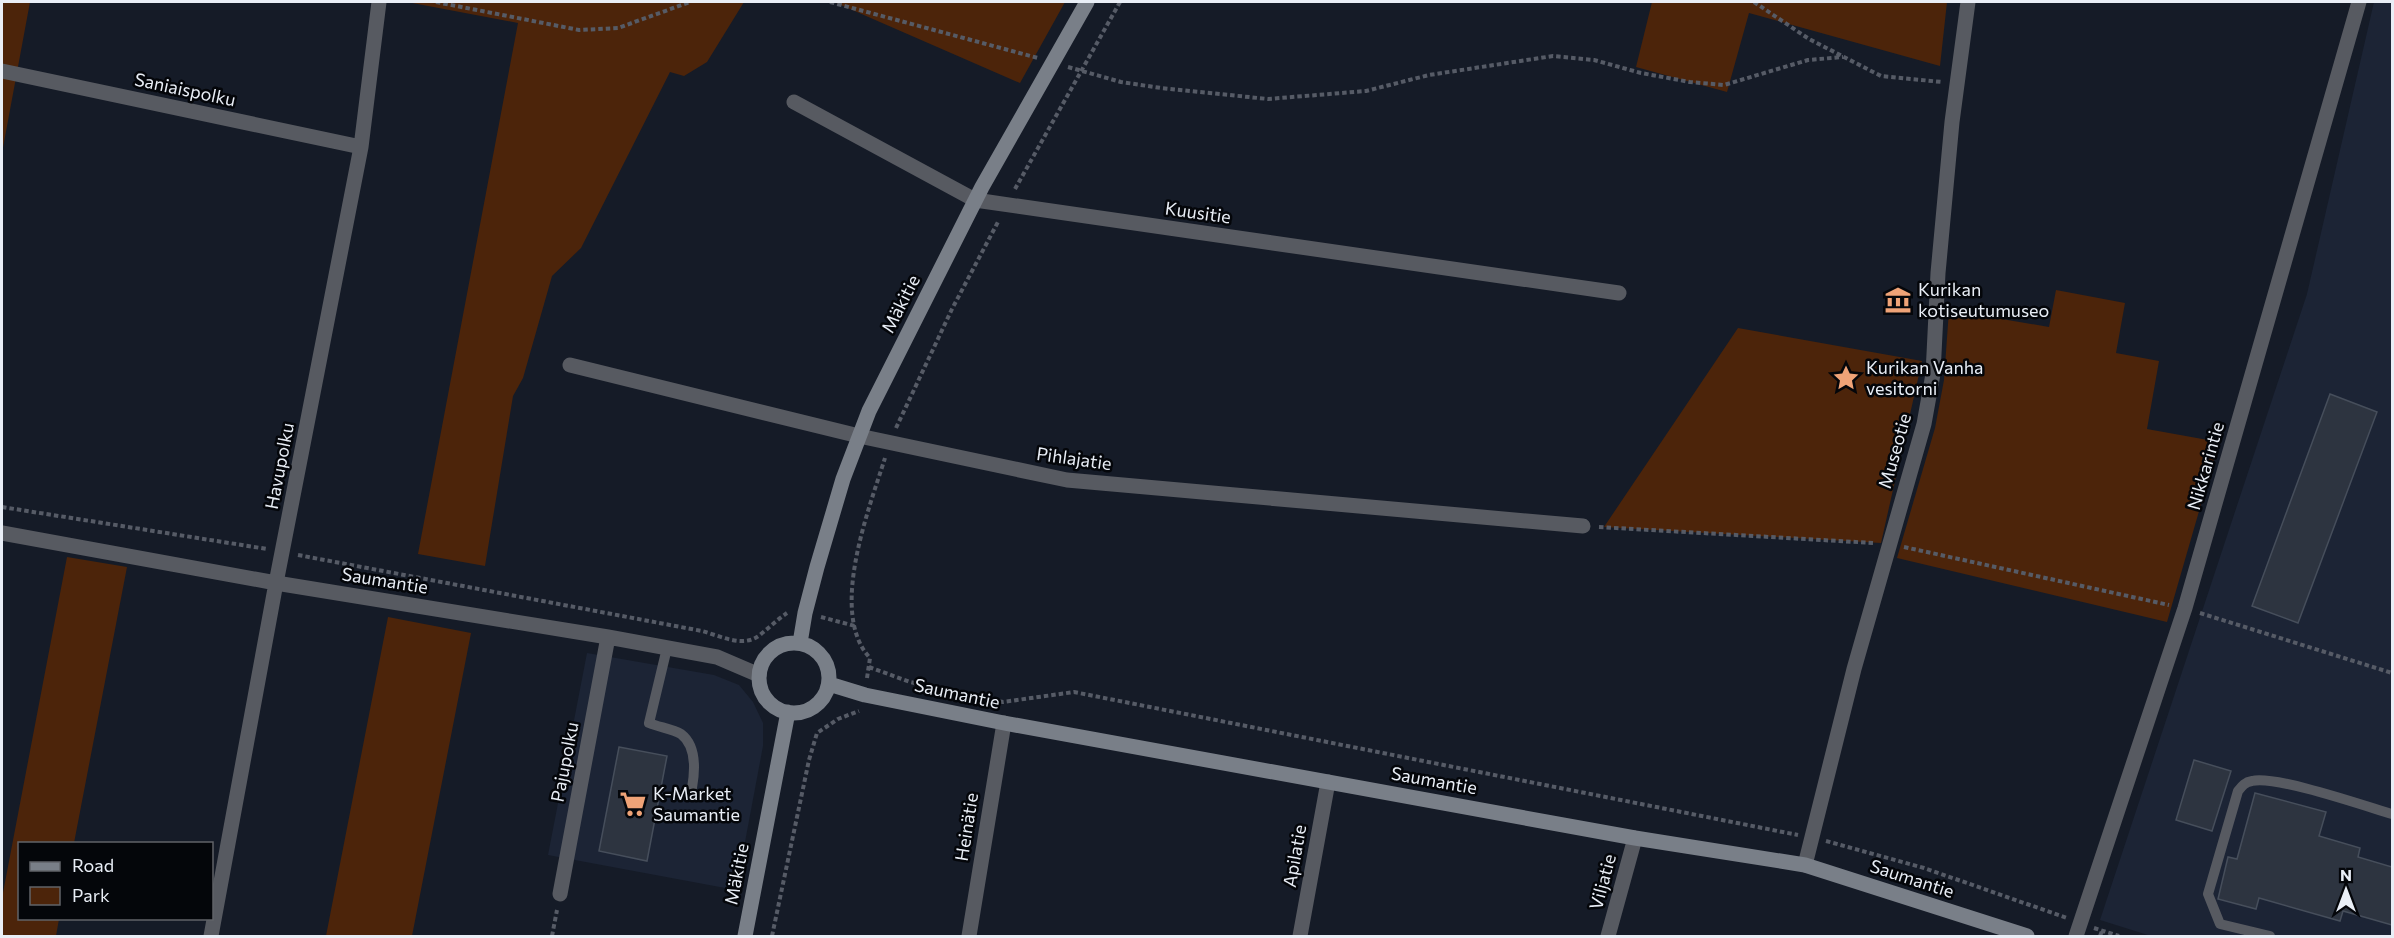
<svg xmlns="http://www.w3.org/2000/svg" width="2394" height="938" font-family="Commissioner,sans-serif">
<style>
.built{fill:#1c2435}
.green{fill:#4c240a}
.building{fill:#2d3440;stroke:#464e5b;stroke-width:1.5}
.lines{fill:none;stroke-linecap:round;stroke-linejoin:round}
.path{stroke:#565b66;stroke-width:4;stroke-dasharray:4.5 3;stroke-linecap:butt}
.lane{stroke:#575a61;stroke-width:10}
.street{stroke:#575a61;stroke-width:15}
.secondary{stroke:#797f88;stroke-width:15}
.labels{text-anchor:middle;stroke-width:5;stroke-linejoin:round;paint-order:stroke}
.street-label{font-size:18px;fill:#e9eef6;stroke:#04060a}
.poi-label{font-size:18px;fill:#e9eef6;stroke:#04060a;text-anchor:start}
</style>
<rect width="100%" height="100%" fill="#151b27"/>
<!-- built -->
<path class="built" d="M2374,2H2392V936H2151L2100,920L2307,294Z
M587,653L714,675L739,685L753,702L763,723V746L736,890L548,855Z"/>
<!-- green -->
<path class="green" d="M2,2H30L2,153Z
M407,2H744L707,62L684,76L670,72L581,248L552,276L523,378L513,396L485,566L418,554L518,23Z
M834,2H1065L1020,83Z
M1652,2H1947L1940,66L1749,13L1727,92L1636,67Z
M2056,290L2125,303L2116,353L2159,361L2147,429L2219,442L2167,622L1897,558L1935,428L1944,380L1949,310L2049,327Z
M1738,328L1922,361L1881,543L1604,527Z
M67,557L127,567L74,843L20,844V918L59,919L56,936H2V898Z
M388,617L471,633L412,936H326Z"/>
<!-- building -->
<path class="building" d="M2330,394L2377,412L2298,623L2252,606Z
M619,747L667,756L647,861L599,851Z
M2194,760L2231,771L2212,831L2176,820Z
M2255,793L2326,812L2319,836L2360,848L2358,857L2392,867V925L2343,911L2340,921L2259,898L2256,909L2218,899L2228,857L2237,859Z"/>
<g class="lines">
<!-- path -->
<path class="path" d="M436,2L579,30L618,28L690,2
M830,2L1038,58
M1754,2L1809,39L1881,76L1942,82
M1068,67L1121,82L1161,88L1268,99L1366,91L1429,75L1553,56L1594,60L1641,73L1690,82L1724,85L1808,60L1843,57
M1015,189L1120,2
M896,428L952,309L999,220
M2,507L267,549
M1599,527L1873,543
M1904,547L2169,605
M298,555L702,631C721,636 744,649 761,634C770,627 778,619 787,613
M2200,613L2392,673
M821,617L855,626
M869,667L910,682L1003,702L1074,692L1798,835
M867,678L870,658C828,613 869,509 885,458
M1826,841L1924,868L2067,918
M2094,928L2119,936
M552,936L557,910
M772,936L809,760L817,733L838,719L859,711
M2100,936L2102,931"/>
<!-- lane -->
<path class="lane" d="M667,648L649,723C658,727 673,729 681,734C697,746 695,771 692,788
M2270,936L2220,924L2208,894L2238,791C2242,786 2245,782 2252,781C2275,775 2365,806 2392,814"/>
<!-- street -->
<path class="street" d="M2,71L361,147
M794,102L975,200L1619,293
M570,365L859,436L1067,480L1583,526
M2,533L276,583L608,637L717,657L759,675
M1805,865L1854,669L1924,424L1933,374L1938,273L1952,122L1968,2
M560,894L608,637
M211,936L276,583L361,147L379,2
M969,936L1004,723
M1300,936L1328,782
M1608,936L1635,838
M2076,936L2185,608L2359,2"/>
<!-- secondary -->
<path class="secondary" d="M759 678a35 35 0 1 1 70 0a35 35 0 1 1-70 0Z
M800,643L805,613L817,567L843,479L869,411L982,187L1087,2
M829,684L865,695L1004,723L1635,838L1805,865L2027,936
M745,936L788,712"/>
</g>
<!-- icons -->
<defs>
<g id="museum-bare" transform="scale(2.07)"><path d="M0-6L6-3V-2H-6V-3ZM-5-1h2V3h-2ZM-1-1h2V3h-2ZM3-1h2V3H3ZM-6 4H6V6H-6Z" fill="#efa377" stroke="#04060a" stroke-width="2.5" paint-order="stroke"/></g>
<g id="sight-bare" transform="scale(2.07)"><path d="M0-6L1.8-2.2L6-1.7L2.9 1.2L3.7 5.4L0 3.3L-3.7 5.4L-2.9 1.2L-6-1.7L-1.8-2.2Z" fill="#efa377" stroke="#04060a" stroke-width="2.5" paint-order="stroke"/></g>
<g id="supermarket-bare" transform="scale(2.07)"><path d="M-6-5.5h2.5l.6 2H6L4.5 2H-2.5L-4.4-4H-6ZM-1.5 3.2a1.3 1.3 0 1 0 .1 0ZM3 3.2a1.3 1.3 0 1 0 .1 0Z" fill="#efa377" stroke="#04060a" stroke-width="2.5" paint-order="stroke"/></g>
</defs>
<g fill-rule="evenodd">
<use href="#museum-bare" x="1898" y="300"/>
<use href="#sight-bare" x="1846" y="378"/>
<use href="#supermarket-bare" x="633" y="804"/>
</g>
<g class="labels">
<!-- street labels -->
<g class="street-label">
<text transform="translate(185 90) rotate(12)" y="6">Saniaispolku</text>
<text transform="translate(1198 213) rotate(8)" y="6">Kuusitie</text>
<text transform="translate(901 304) rotate(-63)" y="6">Mäkitie</text>
<text transform="translate(1895 451) rotate(-74)" y="6">Museotie</text>
<text transform="translate(1074 459) rotate(8)" y="6">Pihlajatie</text>
<text transform="translate(280 466) rotate(-79)" y="6">Havupolku</text>
<text transform="translate(2206 466) rotate(-74)" y="6">Nikkarintie</text>
<text transform="translate(385 581) rotate(9)" y="6">Saumantie</text>
<text transform="translate(957 694) rotate(12)" y="6">Saumantie</text>
<text transform="translate(565 762) rotate(-79)" y="6">Pajupolku</text>
<text transform="translate(1434 781) rotate(10)" y="6">Saumantie</text>
<text transform="translate(967 827) rotate(-81)" y="6">Heinätie</text>
<text transform="translate(1295 856) rotate(-80)" y="6">Apilatie</text>
<text transform="translate(737 874) rotate(-79)" y="6">Mäkitie</text>
<text transform="translate(1912 879) rotate(18)" y="6">Saumantie</text>
<text transform="translate(1603 882) rotate(-75)" y="6">Viljatie</text>
</g>
<!-- poi labels -->
<g class="poi-label">
<text x="1918" y="296">Kurikan<tspan x="1918" dy="21">kotiseutumuseo</tspan></text>
<text x="1866" y="374">Kurikan Vanha<tspan x="1866" dy="21">vesitorni</tspan></text>
<text x="653" y="800">K-Market<tspan x="653" dy="21">Saumantie</tspan></text>
</g>
</g>
<!-- border -->
<rect width="2394" height="938" fill="none" stroke="#e9eef6" stroke-width="6"/>
<!-- legend -->
<rect x="18" y="842" width="195" height="78" fill="#04060a" stroke="#606368" stroke-width="1.5"/>
<rect x="30" y="862" width="30" height="9" fill="#797f88" stroke="#606368" stroke-width="1.5"/>
<text x="72" y="872" font-size="18" fill="#e9eef6">Road</text>
<rect x="30" y="887" width="30" height="18" fill="#4c240a" stroke="#606368" stroke-width="1.5"/>
<text x="72" y="902" font-size="18" fill="#e9eef6">Park</text>
<!-- north arrow -->
<g transform="translate(2346 890)" stroke="#04060a" stroke-width="4.5" paint-order="stroke">
<path d="M0-4.5L10 22L0 15L-10 22Z" fill="#e9eef6"/>
<text y="-9" font-size="16" font-weight="bold" text-anchor="middle" fill="#e9eef6">N</text>
</g>
</svg>
